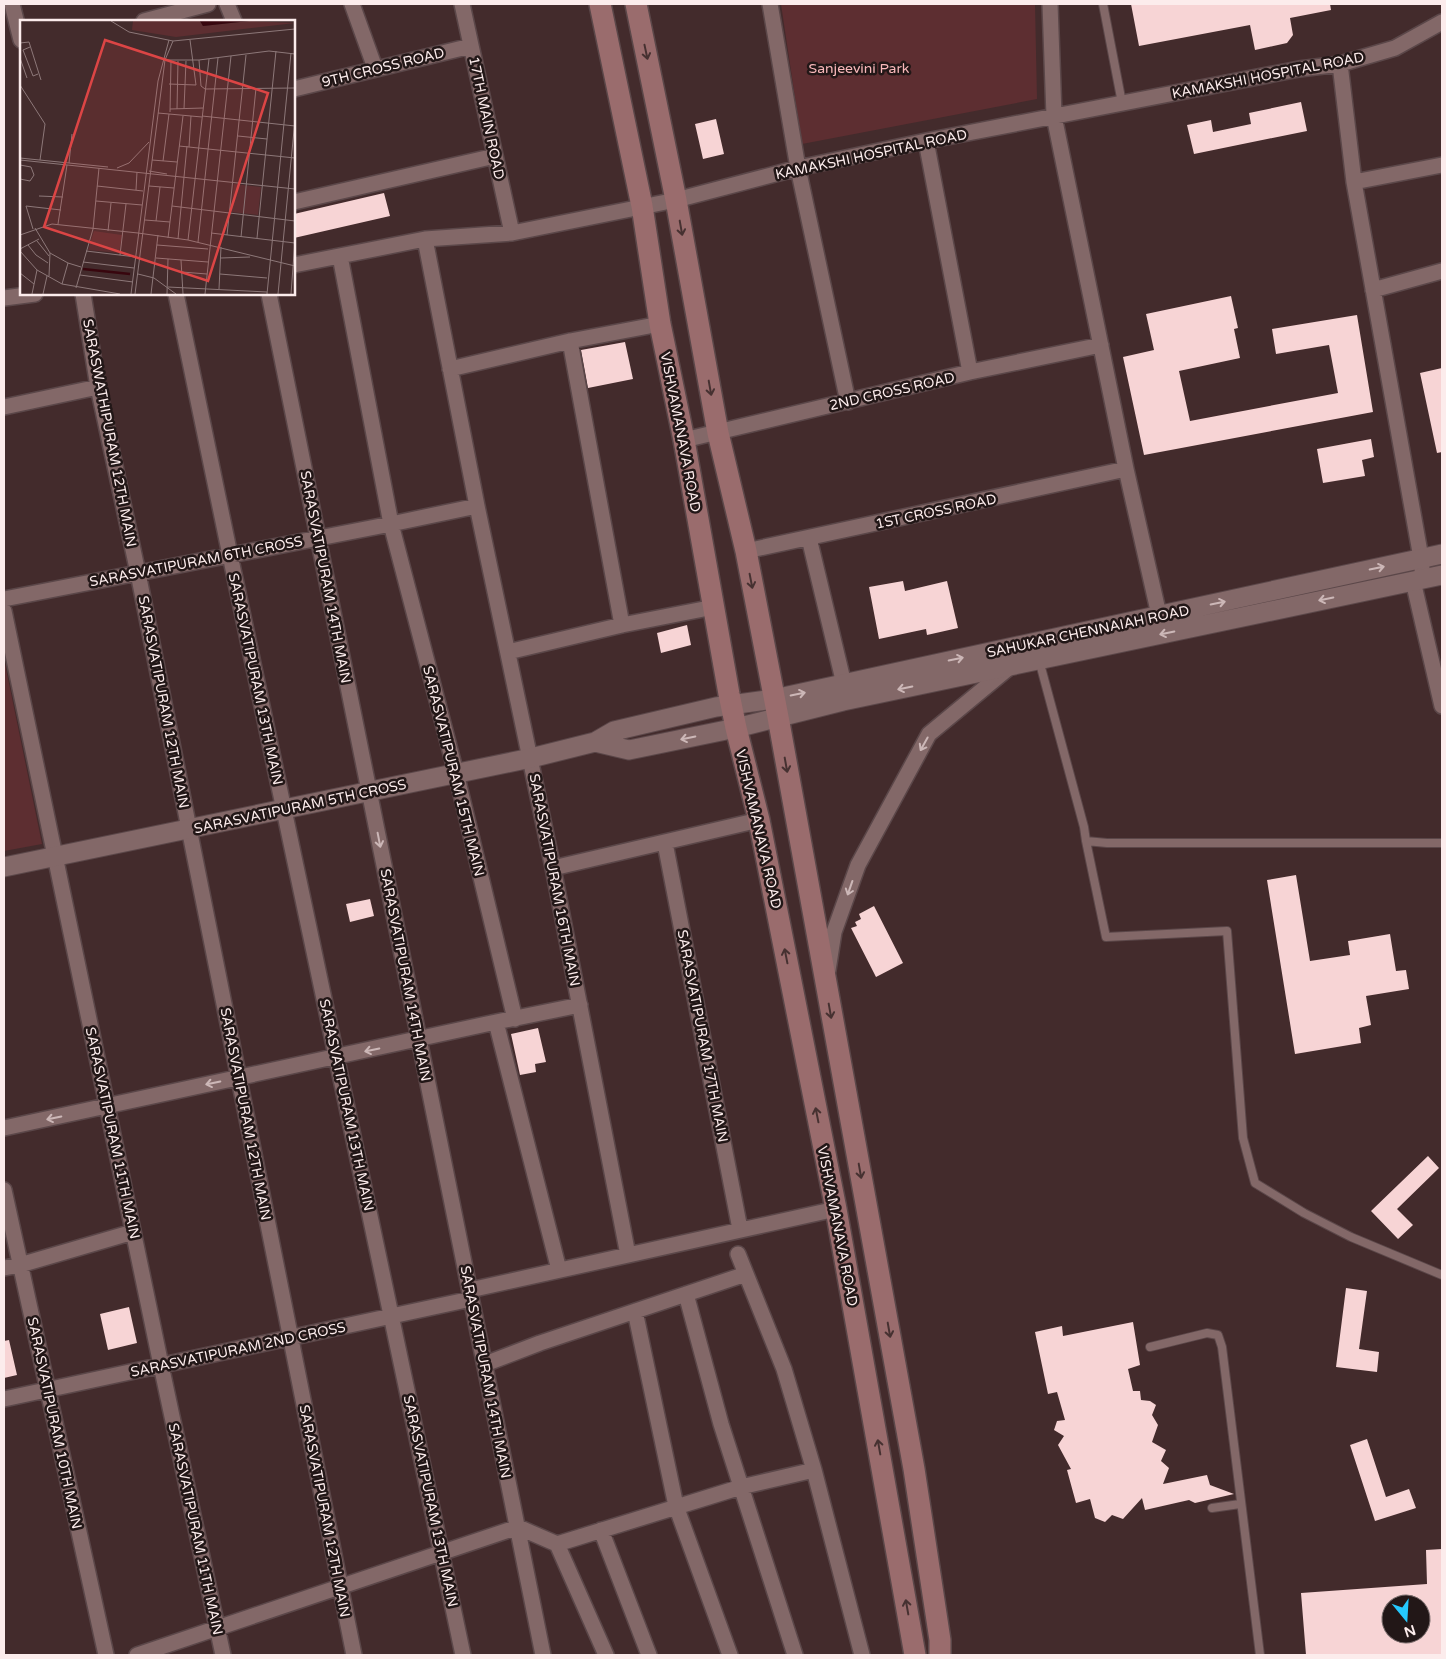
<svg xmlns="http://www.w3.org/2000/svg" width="1446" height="1659" font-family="'Varela Round',sans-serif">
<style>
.green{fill:#5d2e31}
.building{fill:#f7d4d5;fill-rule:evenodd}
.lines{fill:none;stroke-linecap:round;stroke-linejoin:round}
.service-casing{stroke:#5b4749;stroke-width:10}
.minor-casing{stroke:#5b4749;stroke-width:18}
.tertiary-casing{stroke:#5b4749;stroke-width:21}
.secondary-casing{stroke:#5b4749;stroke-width:24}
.service{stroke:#836868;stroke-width:8}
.minor{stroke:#836868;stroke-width:15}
.tertiary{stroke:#836868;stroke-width:19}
.secondary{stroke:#9a6c6d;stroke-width:21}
.oneway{stroke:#463131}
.oneway2{stroke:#ccb7b7}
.labels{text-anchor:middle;stroke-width:5;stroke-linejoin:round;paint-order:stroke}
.street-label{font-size:14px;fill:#fcecec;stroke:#221717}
.park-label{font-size:14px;fill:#f9b8ba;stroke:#221717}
.inset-river{fill:none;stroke:#38060e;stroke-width:2.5}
.inset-road{fill:none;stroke:#8d7879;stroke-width:1}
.view{fill:#dc4545;fill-opacity:0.15;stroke:#dc4545;stroke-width:2.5}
.inset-edge{fill:none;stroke:#fcecec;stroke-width:2.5}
</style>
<rect width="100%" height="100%" fill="#432b2c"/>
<!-- green -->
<path class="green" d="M781,4H1035L1037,99L802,144Z
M4,659L42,844L4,851Z"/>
<!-- building -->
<path class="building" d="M1131,4H1330L1331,10L1290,18L1293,35L1287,43L1255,50L1250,25L1139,46Z
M1301,102L1307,131L1194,154L1187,125L1211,120L1213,132L1251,124L1249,113Z
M716,119L724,154L703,159L695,124Z
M384,193L390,216L294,238V214Z
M1231,296L1238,328L1234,329L1240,358L1179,371L1190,421L1338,393L1329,345L1276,354L1272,329L1357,315L1373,412L1144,455L1123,357L1154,350L1146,314Z
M625,342L633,379L588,388L581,350Z
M1442,368V452L1437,453L1420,373Z
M1371,439L1374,457L1362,460L1365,476L1323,483L1317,449Z
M903,581L905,591L947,581L958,628L927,635L926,629L879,639L869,587Z
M687,625L691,645L661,653L657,633Z
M1296,875L1310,961L1350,955L1348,941L1390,934L1396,971L1406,970L1409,989L1366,996L1371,1025L1359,1028L1361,1043L1295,1054L1267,880Z
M370,899L374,916L350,922L346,904Z
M874,906L903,963L876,977L851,928L857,926L855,922L861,919L859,914Z
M538,1028L546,1062L535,1064L536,1072L520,1075L511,1034Z
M1428,1156L1439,1168L1397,1209L1413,1225L1398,1239L1371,1211Z
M1346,1288L1367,1291L1359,1349L1379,1352L1377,1372L1336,1367Z
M129,1307L137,1343L108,1350L100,1314Z
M1133,1322L1140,1365L1128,1369L1133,1391H1140L1141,1400L1150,1401L1156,1405L1152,1415L1158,1425L1152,1442L1166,1450L1161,1461L1169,1468L1163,1484L1207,1475L1210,1485L1234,1494L1195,1503L1189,1500L1145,1510L1142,1498L1123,1519L1112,1515L1105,1522L1095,1518L1090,1499L1076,1503L1067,1470L1071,1469L1058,1445L1064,1436L1054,1430L1057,1421L1065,1420L1057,1392L1048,1394L1035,1332L1062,1326L1063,1336Z
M9,1340L17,1375L4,1378V1341Z
M1367,1439L1386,1497L1409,1489L1416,1508L1375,1521L1350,1445Z
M1442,1549V1655H1306L1301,1593L1427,1584L1426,1550ZM1391,1604H1421V1634H1391Z"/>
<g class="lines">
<!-- service casing -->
<g class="service-casing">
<path id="service" d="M1103,4L1122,103
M1039,660L1084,827L1086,841L1107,843H1442
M1086,841L1106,937L1227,931L1243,1138L1255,1183L1304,1213L1351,1237L1442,1275
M1150,1347L1207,1333L1218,1335L1222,1347L1260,1655
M1212,1508L1240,1504"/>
</g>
<!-- minor casing -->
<g class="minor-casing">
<path id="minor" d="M12,4L21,40
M227,4L234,21
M352,4L375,68
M462,4L512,233
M770,4L798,168L848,402
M1050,4L1054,116L1126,469L1159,615
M144,21L208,4
M1340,64L1354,182L1421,558L1423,579
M294,89L471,46
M926,141L970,372
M1354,182L1442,165
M294,202L495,156
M425,239L477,506L553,868L628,1255
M340,256L391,524L456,773L515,1019
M294,265L425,239L512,233L676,200L798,168L926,141L1299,69L1340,64L1395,48L1442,22
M1373,290L1442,271
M83,294L98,387L138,573L354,1655
M176,294L230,555L463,1655
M269,294L543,1655
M4,298L35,294
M570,341L622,625
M450,369L570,341L660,324
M4,407L98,387
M684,440L970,372L1101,345
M809,538L844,684
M746,551L1126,469
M1413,581L1442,706
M4,599L391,524L477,506
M4,611L161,1365L223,1655
M508,652L622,625L714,607
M665,843L740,1229
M553,868L759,820
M828,970L834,932L858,865L929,734L1011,666
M496,1022L559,1270
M4,1128L496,1022L580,1005
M4,1190L106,1655
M738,1254L784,1369L814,1470L862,1655
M4,1268L20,1265L133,1232
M470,1290L836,1209
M686,1294L721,1424L795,1655
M635,1311L676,1506L730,1655
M485,1364L540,1343L746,1274
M4,1399L471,1299
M601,1530L649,1655
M557,1544L741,1487L814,1470
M137,1655L518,1527L557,1544L606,1655"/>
</g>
<!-- tertiary casing -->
<g class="tertiary-casing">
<path id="tertiary" d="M595,742L629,750L736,728L843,701L1442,575
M4,867L531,758L595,742L614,731L716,707L774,699L1442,554"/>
</g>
<!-- secondary casing -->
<g class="secondary-casing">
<path id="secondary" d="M600,4L642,206L660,324L684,440L729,694L736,728L759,820L836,1209L915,1655
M636,4L676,200L718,433L746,551L778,717L914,1469L940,1640V1655"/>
</g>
<!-- service -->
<use href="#service" class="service"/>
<!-- minor -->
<use href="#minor" class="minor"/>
<!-- tertiary -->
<use href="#tertiary" class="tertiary"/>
<!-- secondary -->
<use href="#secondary" class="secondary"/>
</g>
<!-- one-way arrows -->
<defs><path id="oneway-shaft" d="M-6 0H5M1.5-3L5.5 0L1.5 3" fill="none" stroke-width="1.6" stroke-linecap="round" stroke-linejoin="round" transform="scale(1.25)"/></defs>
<g class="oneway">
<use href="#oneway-shaft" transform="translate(646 52) rotate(78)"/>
<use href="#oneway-shaft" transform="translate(681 228) rotate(80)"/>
<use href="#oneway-shaft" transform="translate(710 388) rotate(80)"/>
<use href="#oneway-shaft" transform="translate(751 581) rotate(79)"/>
<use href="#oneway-shaft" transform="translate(786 765) rotate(80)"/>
<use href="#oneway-shaft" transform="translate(786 956) rotate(-101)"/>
<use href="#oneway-shaft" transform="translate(830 1011) rotate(80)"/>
<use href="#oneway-shaft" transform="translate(817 1115) rotate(-101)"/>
<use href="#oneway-shaft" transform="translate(860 1171) rotate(80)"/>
<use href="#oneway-shaft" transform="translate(889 1330) rotate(80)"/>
<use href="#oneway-shaft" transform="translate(879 1447) rotate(-100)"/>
<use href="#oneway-shaft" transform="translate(907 1607) rotate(-100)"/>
</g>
<g class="oneway2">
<use href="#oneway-shaft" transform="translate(1377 568) rotate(-12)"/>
<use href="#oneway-shaft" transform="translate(1326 599) rotate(168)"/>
<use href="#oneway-shaft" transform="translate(1218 603) rotate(-12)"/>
<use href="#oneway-shaft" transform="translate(1167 633) rotate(168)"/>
<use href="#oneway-shaft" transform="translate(956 659) rotate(-12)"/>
<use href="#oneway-shaft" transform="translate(905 688) rotate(168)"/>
<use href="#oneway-shaft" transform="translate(798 694) rotate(-12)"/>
<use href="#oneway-shaft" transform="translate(688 738) rotate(168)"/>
<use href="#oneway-shaft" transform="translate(924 744) rotate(119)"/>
<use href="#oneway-shaft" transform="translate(379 840) rotate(79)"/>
<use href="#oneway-shaft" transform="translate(850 888) rotate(109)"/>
<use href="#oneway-shaft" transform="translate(372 1050) rotate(168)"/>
<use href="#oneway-shaft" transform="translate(213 1083) rotate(168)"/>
<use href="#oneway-shaft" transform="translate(54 1118) rotate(168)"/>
</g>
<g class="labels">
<!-- street labels -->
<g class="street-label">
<text transform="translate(383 67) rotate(-14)" y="5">9TH CROSS ROAD</text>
<text transform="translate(1268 75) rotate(-11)" y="5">KAMAKSHI HOSPITAL ROAD</text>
<text transform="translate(487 118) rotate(78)" y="5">17TH MAIN ROAD</text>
<text transform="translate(871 154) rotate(-12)" y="5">KAMAKSHI HOSPITAL ROAD</text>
<text transform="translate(892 391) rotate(-13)" y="5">2ND CROSS ROAD</text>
<text transform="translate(681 432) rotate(79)" y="5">VISHVAMANAVA ROAD</text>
<text transform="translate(110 433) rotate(79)" y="5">SARASWATHIPURAM 12TH MAIN</text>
<text transform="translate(936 511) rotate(-12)" y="5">1ST CROSS ROAD</text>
<text transform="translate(196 561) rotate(-11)" y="5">SARASVATIPURAM 6TH CROSS</text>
<text transform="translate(326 577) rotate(79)" y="5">SARASVATIPURAM 14TH MAIN</text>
<text transform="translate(1088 631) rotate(-12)" y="5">SAHUKAR CHENNAIAH ROAD</text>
<text transform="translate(256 679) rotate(78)" y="5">SARASVATIPURAM 13TH MAIN</text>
<text transform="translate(164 702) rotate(79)" y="5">SARASVATIPURAM 12TH MAIN</text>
<text transform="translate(454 771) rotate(76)" y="5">SARASVATIPURAM 15TH MAIN</text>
<text transform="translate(300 806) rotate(-12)" y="5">SARASVATIPURAM 5TH CROSS</text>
<text transform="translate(759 829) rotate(77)" y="5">VISHVAMANAVA ROAD</text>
<text transform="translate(555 880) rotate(79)" y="5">SARASVATIPURAM 16TH MAIN</text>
<text transform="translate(406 975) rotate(79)" y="5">SARASVATIPURAM 14TH MAIN</text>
<text transform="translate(703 1036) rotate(79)" y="5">SARASVATIPURAM 17TH MAIN</text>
<text transform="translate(347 1105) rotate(78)" y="5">SARASVATIPURAM 13TH MAIN</text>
<text transform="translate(246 1114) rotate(79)" y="5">SARASVATIPURAM 12TH MAIN</text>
<text transform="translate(113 1133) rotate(78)" y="5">SARASVATIPURAM 11TH MAIN</text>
<text transform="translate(838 1226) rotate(79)" y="5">VISHVAMANAVA ROAD</text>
<text transform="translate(238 1349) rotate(-12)" y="5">SARASVATIPURAM 2ND CROSS</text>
<text transform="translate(486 1372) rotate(79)" y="5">SARASVATIPURAM 14TH MAIN</text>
<text transform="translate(55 1423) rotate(78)" y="5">SARASVATIPURAM 10TH MAIN</text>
<text transform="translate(431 1501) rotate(78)" y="5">SARASVATIPURAM 13TH MAIN</text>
<text transform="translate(325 1511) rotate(79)" y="5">SARASVATIPURAM 12TH MAIN</text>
<text transform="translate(196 1529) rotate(78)" y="5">SARASVATIPURAM 11TH MAIN</text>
</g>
<!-- park labels -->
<g class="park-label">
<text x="859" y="73">Sanjeevini Park</text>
</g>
</g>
<!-- overview -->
<g transform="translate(20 20)">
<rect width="275" height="275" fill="#432b2c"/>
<path d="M113,1H180L183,6L229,1L275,3L156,17L112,10ZM214,164L241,167L238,195L211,192ZM74,211L102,215L99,233L68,230Z" fill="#5d2e31"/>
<path d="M180,1H229L183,6Z" fill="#38060e"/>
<path class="inset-river" d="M63,249L110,254"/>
<path class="inset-road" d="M91,1L109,12L153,21L275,9M170,20L176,65M0,23L9,22L21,60M10,27L3,30L13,56L18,54M0,38L7,58M145,40H179L249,31L275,34M179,40L181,66L185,69L275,68M149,64L176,65M0,65L25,104L20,140M150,89L183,88M157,89L158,41M164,89L166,41M150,92L151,41M138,93L182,97M182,96L275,106M218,116L247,119M159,126L275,138M169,127L171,96M0,138L88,147M0,140L275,169M132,140L157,142M143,141L149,94M49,143L52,114M0,145L11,147L14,155L10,161L0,159M97,148L109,143L129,122M129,151L147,154M77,166L123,171M129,166L154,168M116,170L117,152M19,176L43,177M76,181L122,185M152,186L275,201M125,200L150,202M136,201L140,167M38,204L47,145M15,208L30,233L29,256M13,209L6,186L41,190M88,211L91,183M191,213L275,223M0,215L32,204L118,213L168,220L275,246M207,215L226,35M221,217L236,68M148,218L163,96M237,218L256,31M158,219L167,126M168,220L189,39M17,221L29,236M178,222L198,38M8,225L16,235L28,243M137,225L188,229M0,229L19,219M0,231L17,250L42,264L100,274M66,231L116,237M30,233L48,243M100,235L106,184M136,238L188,242M201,238L230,237M161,240L163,274M63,242L114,248M162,252L187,254M0,253L14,264M118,254L134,258L156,274M200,254L247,258M60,255L113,262M42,264L48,243L61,247M148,267L247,272M56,268L73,209L79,148M199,269L201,227M12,274L17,250M23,274L27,256M111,274L138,61L149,20M115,274L145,40L153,21M131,274L138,215M147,274L148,239M185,274L211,36M247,274L271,33M258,274L275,100M271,274L275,220"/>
<path class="view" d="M85,20L248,73L188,261L24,207Z"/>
<rect width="275" height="275" class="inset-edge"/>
</g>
<!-- border -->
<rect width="1446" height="1659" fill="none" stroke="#fcecec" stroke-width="10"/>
<!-- north arrow -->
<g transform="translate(1406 1619) rotate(162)"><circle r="24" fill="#221717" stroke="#796c6c"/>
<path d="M0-4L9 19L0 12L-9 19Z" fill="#25c9fe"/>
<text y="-8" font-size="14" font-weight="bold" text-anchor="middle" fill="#fcecec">N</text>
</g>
</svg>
